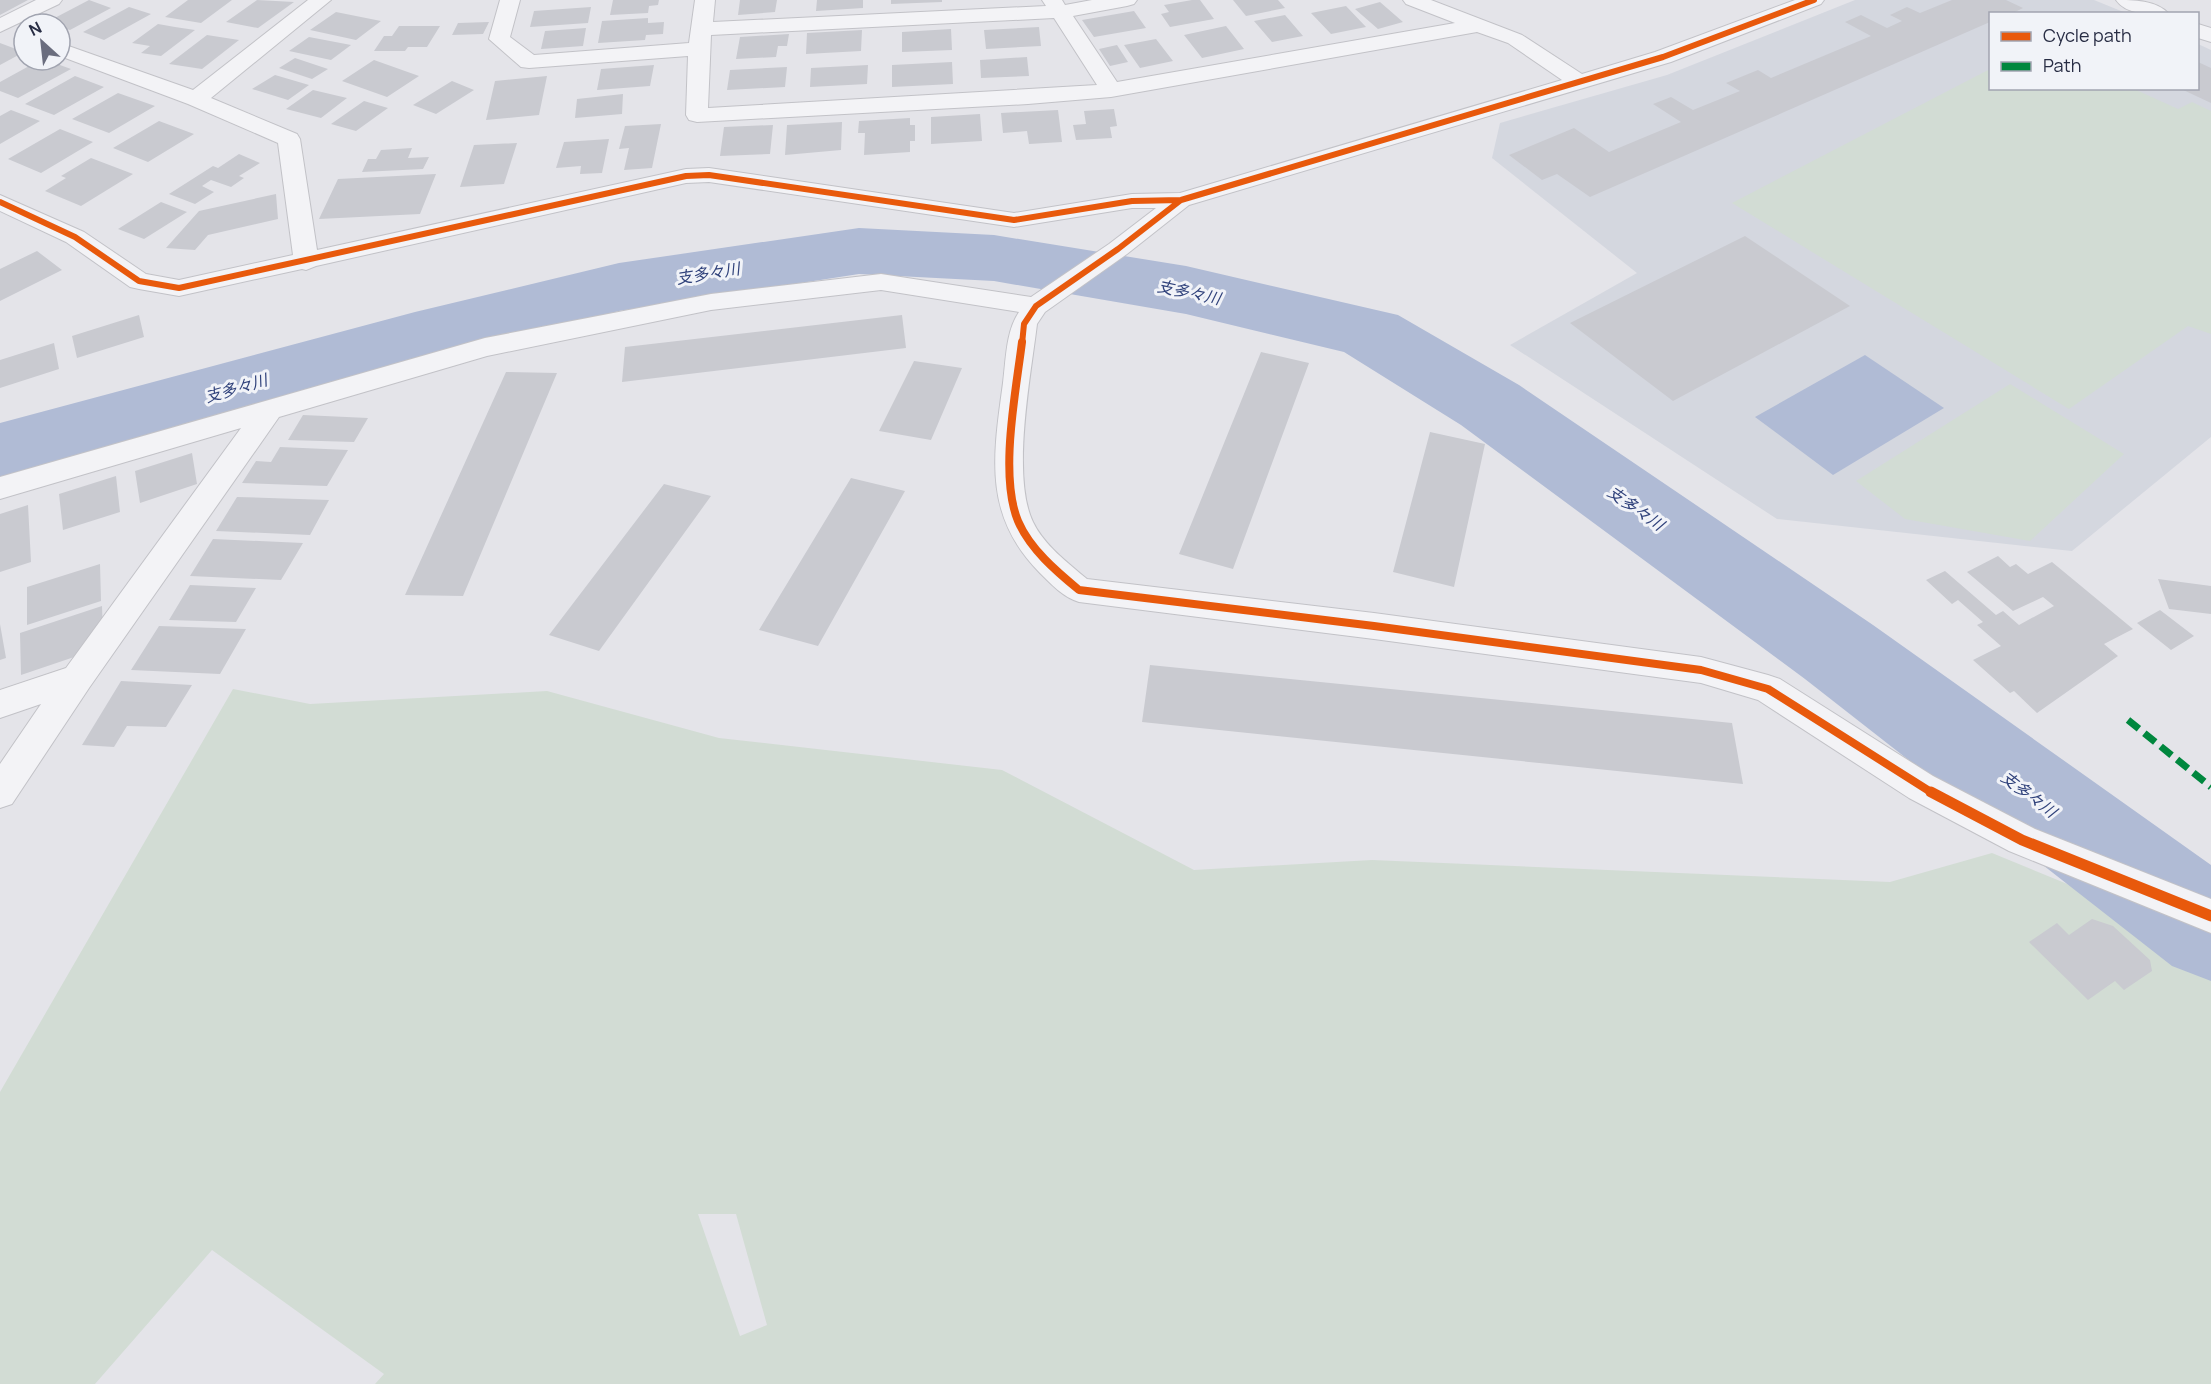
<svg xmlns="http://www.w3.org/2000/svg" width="2211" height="1384" font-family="Manrope,'Noto Sans JP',sans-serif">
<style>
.built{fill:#d4d7df}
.green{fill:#d2dcd4;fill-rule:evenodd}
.water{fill:#b0bbd5}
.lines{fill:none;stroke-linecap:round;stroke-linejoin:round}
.river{fill:#b0bbd5;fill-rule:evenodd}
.building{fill:#c9cad0}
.minor-casing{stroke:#c2c2c7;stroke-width:2}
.minor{fill:#f3f3f6;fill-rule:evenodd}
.quiet{stroke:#00873e;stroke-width:7;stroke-dasharray:14 7;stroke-linecap:butt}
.cycleway-far2-casing{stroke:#f1f3f8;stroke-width:9}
.cycleway-far1-casing{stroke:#f1f3f8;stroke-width:12}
.cycleway-casing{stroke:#f1f3f8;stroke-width:15}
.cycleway-far2{stroke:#e8590c;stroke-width:6}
.cycleway-far1{stroke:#e8590c;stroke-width:8}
.cycleway{stroke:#e8590c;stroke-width:11}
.labels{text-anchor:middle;stroke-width:6;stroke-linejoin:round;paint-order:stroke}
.water-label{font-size:16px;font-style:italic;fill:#30427b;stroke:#f1f3f8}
</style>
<rect width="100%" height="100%" fill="#e4e4e9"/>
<!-- built -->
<path class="built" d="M1855,0H2094L2126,13L1990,14V88H2198V44L2211,50V437L2072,551L1777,519L1510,345L1637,273L1492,158L1500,123L1667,75Z"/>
<!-- green -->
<path class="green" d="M1990,69V88L2134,89L2178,109L2192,102L2211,111V334L2188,326L2069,409L1732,203Z
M2010,384L2124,454L2030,541L1905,519L1856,481Z
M233,689L310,704L547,691L719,738L1002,770L1194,870L1372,860L1890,882L1992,853L2177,929L2211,955V1384H375L384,1374L212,1250L95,1384H0V1092ZM698,1214H736L767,1325L740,1336Z"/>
<!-- water -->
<path class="water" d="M1865,355L1944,408L1833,475L1755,417Z"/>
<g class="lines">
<!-- river -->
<path class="river" d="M859,228L994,235L1186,266L1398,315L1519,385L1873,625L2211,865V981L2172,966L1805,679L1461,425L1344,352L1186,314L994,281L859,274L619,311L426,361L0,483V423L415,312L619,263Z"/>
</g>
<!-- building -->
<path class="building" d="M0,0H28L0,15Z
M89,0L111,8L70,30L60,27V24L47,22Z
M188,0H232L201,23L165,17Z
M257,0L294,2L258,28L226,22Z
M613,0H659L658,5L649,6L648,13L610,15Z
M740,0H777L775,12L738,15Z
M817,0H863V8L816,11Z
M891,0H942V2L891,4Z
M1192,0H1200L1214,19L1170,27L1161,14L1169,12L1164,5Z
M1233,0H1278L1285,8L1246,16Z
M1952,0H2006L2023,8L2011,14H1990V22L1590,197L1557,174L1542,180L1509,155L1574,128L1609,152L1681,122L1653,104L1671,97L1693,110L1740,91L1726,83L1758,70L1771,78L1871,36L1845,22L1861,15L1887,28L1902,21L1890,15L1907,7L1920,13Z
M1380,2L1403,22L1378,29L1355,9Z
M1346,6L1366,27L1331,34L1311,13Z
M129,7L151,14L104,40L83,32Z
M591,7L588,23L530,27L534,11Z
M1134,11L1146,28L1094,37L1082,20Z
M336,12L381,21L356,40L310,30Z
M1285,15L1303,36L1272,42L1254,21Z
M648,18V23L664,22L663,34L646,35L645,40L598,43L602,21Z
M489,22L483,34L452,35L458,23Z
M158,24L175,27L195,30L161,56L141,53L150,46L132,43Z
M399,26H440L427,47H408L405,51H374L384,36H392Z
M1226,26L1244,49L1202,58L1184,35Z
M1039,27L1041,46L986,49L984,30Z
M586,28L583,46L541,49L545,31Z
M951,29L952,50L902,52V32Z
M862,30L861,51L806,54L807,33Z
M789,34L787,46H778L776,57L736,59L740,37Z
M207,35L239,40L202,69L169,64Z
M309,37L351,45L331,60L289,51Z
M1156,39L1173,61L1140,68L1124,45Z
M0,43L24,52L0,65Z
M1117,45L1128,62L1110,66L1099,49Z
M1027,57L1029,76L981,78L980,60Z
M295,58L328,69L312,79L279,68Z
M40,60H46L71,69L18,98L0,91V82Z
M374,60L419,76L387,97L342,81Z
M952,62L953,84L892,87V65Z
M2198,62L2211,68V103L2179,88H2198Z
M654,65L650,86L597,90L601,69Z
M868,65L867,84L810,87L811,68Z
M787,67L785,87L727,90L730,70Z
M275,75L309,85L288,100L252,89Z
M75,76L104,87L54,115L25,104Z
M547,76L539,115L486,120L495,81Z
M452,81L474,90L436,114L413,105Z
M313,90L347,98L321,118L286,109Z
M118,93L155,106L109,133L72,119Z
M623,94L622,114L575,118L577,99Z
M364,101L388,108L356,131L331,124Z
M1114,109L1117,126L1110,127L1112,138L1076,140L1073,125L1086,124L1084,111Z
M11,110L40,121L0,144V116Z
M1058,110L1062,142L1029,144L1027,131L1003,133L1001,113Z
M980,114L982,141L931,144V117Z
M910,118V125H915V141H910V152L864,155L865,133H858L859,121Z
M159,121L194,134L148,162L113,148Z
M842,122L841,150L785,155L787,125Z
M661,124L652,168L624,170L629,148L619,149L625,126Z
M773,125L770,154L720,156L724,127Z
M60,129L93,142L41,173L8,159Z
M609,139L602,173L580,174L581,166L556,168L564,142Z
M517,143L504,184L460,187L474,145Z
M412,148L408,158L429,157L423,169L362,172L368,159H376L381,150Z
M239,154L260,163L239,176L244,178L231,187L211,180L202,186L214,192L195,204L169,194L213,166L218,168Z
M91,158L133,174L81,206L45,191L66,178L61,176Z
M436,174L420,214L319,219L338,179Z
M276,194L278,219L208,235L195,250L166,248L199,211Z
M161,202L187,212L144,239L118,229Z
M1745,236L1850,306L1673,401L1570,323Z
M37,251L62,270L0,301V269Z
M139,315L144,337L77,358L72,336Z
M902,315L906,348L622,382L625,347Z
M54,343L59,369L0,388V360Z
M1261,352L1309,363L1233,569L1179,554Z
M914,361L962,368L931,440L879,431Z
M506,372L557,373L463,596L405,595Z
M303,415L368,418L354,442L288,440Z
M1430,432L1485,444L1454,587L1393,572Z
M280,447L348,450L327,486L242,483L256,461L271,462Z
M192,453L197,484L140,503L135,471Z
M116,476L120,512L63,530L59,494Z
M851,478L905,491L818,646L759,630Z
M664,484L711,496L599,651L549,635Z
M237,497L329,500L310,535L216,531Z
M28,505L31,562L0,572V514Z
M213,539L303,543L281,580L190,576Z
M1998,556L2010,567L2016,564L2028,574L2052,562L2133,629L2104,644L2118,656L2037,713L2014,691L2010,693L1973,660L2001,646L1977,625L1983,622L1958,600L1952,604L1926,580L1945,571L1996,615L2003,611L2019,625L2054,606L2043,597L2013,611L1967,572Z
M100,564L101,601L27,625V587Z
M2158,579L2211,586V614L2169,609Z
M190,585L256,588L236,622L169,620Z
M102,606L103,634L86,653L21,675L20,633Z
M2160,610L2194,636L2171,650L2137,623Z
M0,624L6,658L0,660Z
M159,626L246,629L220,674L131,670Z
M1150,665L1732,723L1743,784L1142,722Z
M121,681L192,685L166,727L127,726L114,747L82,745Z
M2092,919L2113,926L2150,960L2152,971L2124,990L2115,981L2088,1000L2029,942L2057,923L2069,935Z"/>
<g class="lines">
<!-- minor casing -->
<g class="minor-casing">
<path id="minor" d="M36,0H62L59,4L0,32V18Z
M308,0H331L211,98L297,134L300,139L317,250L686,169L709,168L1014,213L1132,194L1180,193L1562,80L1508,43L1477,32L1111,97L1028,104L697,122L689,120L686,115L688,56L529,68L521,67L489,39L500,0H520L510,37L534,55L689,43L695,0H715L713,22L1046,6L1042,0H1062L1065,5L1092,0H1137L1134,4L1127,6L1073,16L1117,82L1455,23L1406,4L1403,0H1431L1522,35L1582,74L1655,52L1795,0H1824L1821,4L1671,62L1189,205L1127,254L1045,312L1037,324C1031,375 1011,476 1033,522C1044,545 1068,563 1087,579L1374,613L1701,657L1768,675L1780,679L1933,776L2035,829L2211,899V933L2009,851L1909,798L1758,700L1701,683L1374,639L1079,602C1063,597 1051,584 1039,572C983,515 993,456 1003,383C1006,359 1006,331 1019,312L881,290L711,310L487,356L279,417L89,688L12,804L0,808V764L41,704L0,718V690L66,668L241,428L0,499V477L485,338L711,294L881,274L1031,297L1109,244L1156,208H1132L1014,227L709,182L686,183L316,266L306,270L302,269L179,296L139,289L130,287L66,242L0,211V195L84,232L146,274L179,280L293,255L278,143L188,104L60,56V43L193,90ZM1054,18L1097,85L708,108L711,35Z
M2116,0C2133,0 2157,0 2169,14C2152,14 2127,16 2116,0Z
M2198,24L2211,28V42L2198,38Z"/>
</g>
<!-- minor -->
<use href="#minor" class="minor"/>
<!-- quiet -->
<path class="quiet" d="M2128,720L2211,787"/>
<!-- cycleway-far2 casing -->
<g class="cycleway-far2-casing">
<path id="cycleway-far2" d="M0,202L75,237L139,281L179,288L686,176L709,175L1014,220L1132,201L1181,200L1663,57L1814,0
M1022,344L1024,324L1036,306L1118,249L1181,200"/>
</g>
<!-- cycleway-far1 casing -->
<g class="cycleway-far1-casing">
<path id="cycleway-far1" d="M1022,342C1016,391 999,475 1018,521C1030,549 1056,571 1079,590L1374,626L1701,670L1768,689L1934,794"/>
</g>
<!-- cycleway casing -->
<g class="cycleway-casing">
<path id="cycleway" d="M1931,792L2022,840L2211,916"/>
</g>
<!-- cycleway-far2 -->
<use href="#cycleway-far2" class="cycleway-far2"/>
<!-- cycleway-far1 -->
<use href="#cycleway-far1" class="cycleway-far1"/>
<!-- cycleway -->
<use href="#cycleway" class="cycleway"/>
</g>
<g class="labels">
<!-- water labels -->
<g class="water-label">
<text transform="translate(708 273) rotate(-9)" y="6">支多々川</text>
<text transform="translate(1189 292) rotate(12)" y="6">支多々川</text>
<text transform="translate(236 388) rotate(-16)" y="6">支多々川</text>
<text transform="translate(1636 508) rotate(35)" y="6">支多々川</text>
<text transform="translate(2029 794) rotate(37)" y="6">支多々川</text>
</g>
</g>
<!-- legend -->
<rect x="1989" y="12" width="210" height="78" fill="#f1f3f8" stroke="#a1a4b0" stroke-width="1.5"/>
<rect x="2001" y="32" width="30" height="9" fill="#e8590c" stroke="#a1a4b0" stroke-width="1.5"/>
<text x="2043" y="42" font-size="18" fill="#282d44">Cycle path</text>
<rect x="2001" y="62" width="30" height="9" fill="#00873e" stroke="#a1a4b0" stroke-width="1.5"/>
<text x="2043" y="72" font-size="18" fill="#282d44">Path</text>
<!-- north arrow -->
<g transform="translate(42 42) rotate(333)"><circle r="28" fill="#f1f3f8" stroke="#a1a4b0" stroke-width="1.5"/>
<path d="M0-4.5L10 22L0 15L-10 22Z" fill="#6a6d7e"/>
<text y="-9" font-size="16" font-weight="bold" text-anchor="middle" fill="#282d44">N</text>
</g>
</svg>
